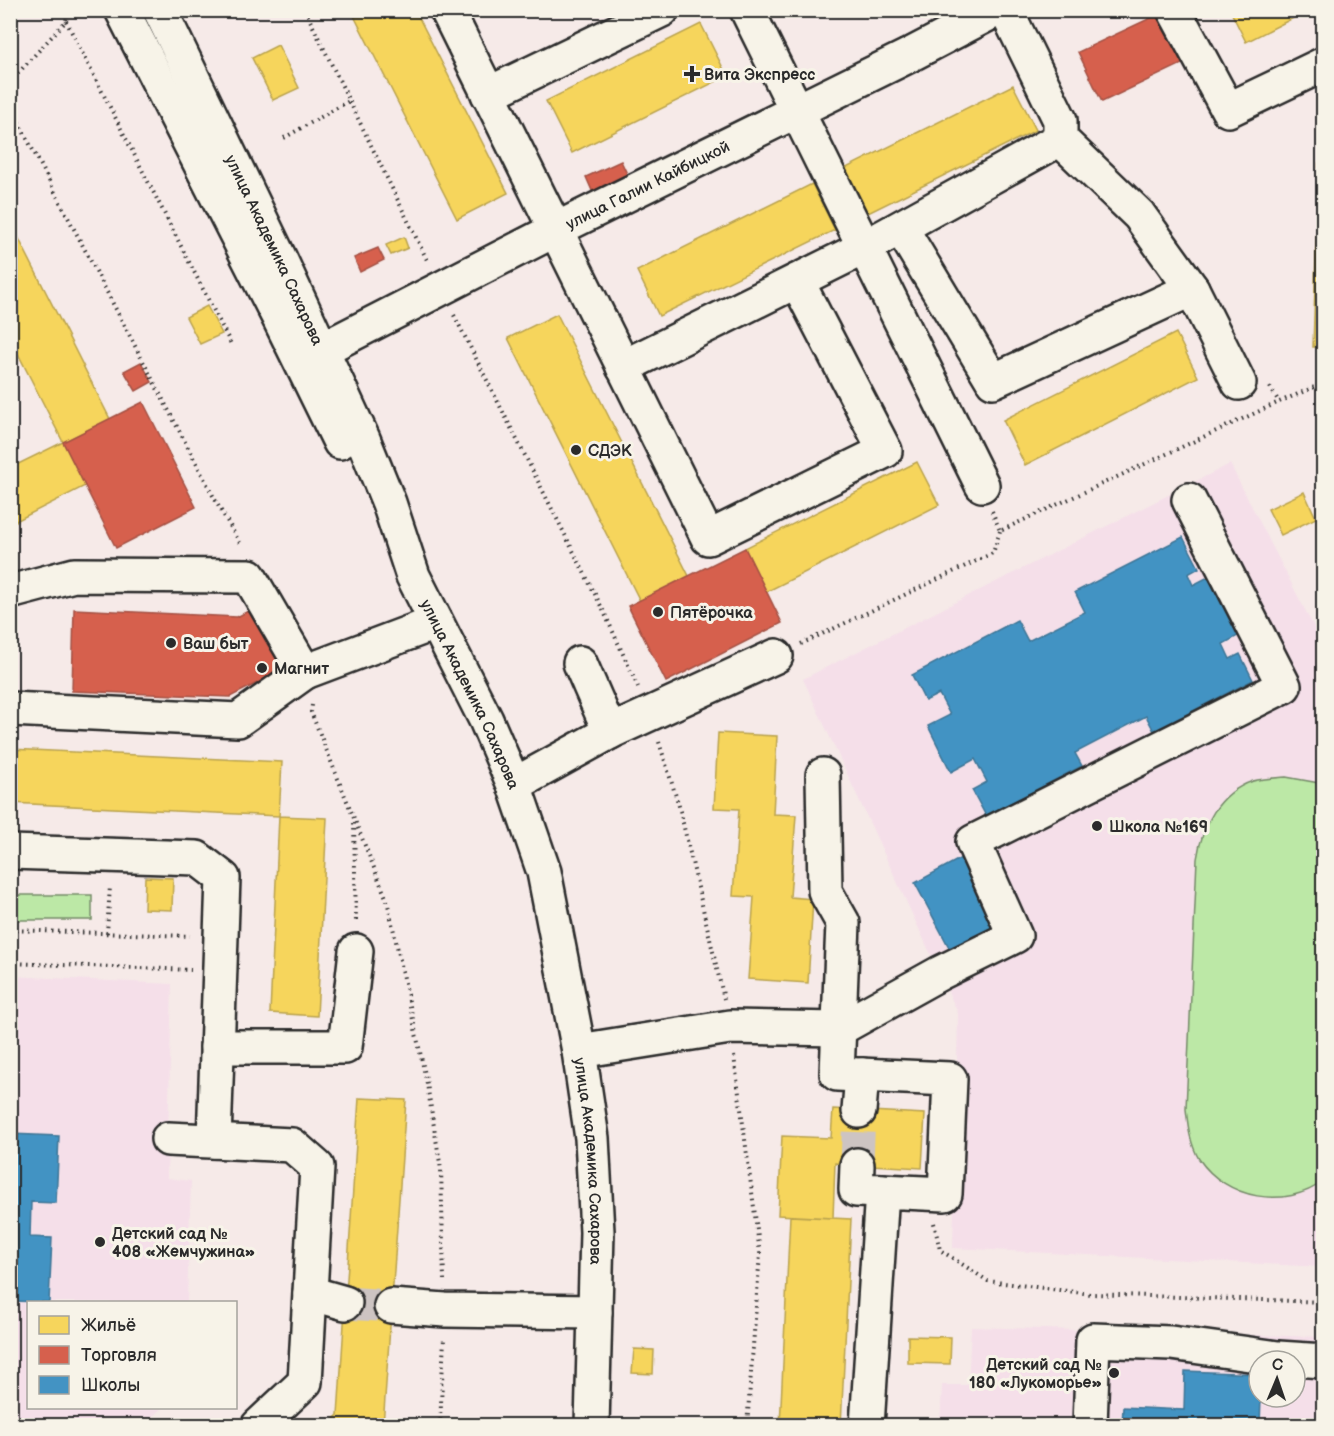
<svg xmlns="http://www.w3.org/2000/svg" width="1334" height="1436" font-family="'Balsamiq Sans',sans-serif">
<style>
.built{fill:#f5dfe9;fill-rule:evenodd}
.green{fill:#bce8a6;stroke:#748a68;stroke-width:1.5}
.homes{fill:#f6d55c;stroke:#b9a24d;stroke-width:1.5}
.shops{fill:#d6604d;stroke:#a35043;stroke-width:1.5}
.schools{fill:#4393c3;stroke:#3c7495;stroke-width:1.5}
.lines{fill:none;stroke-linecap:round;stroke-linejoin:round}
.minor-tunnel{stroke:#cdc4c2;stroke-width:33;stroke-dasharray:33 16;stroke-linecap:butt}
.minor-casing{stroke:#2b2b2b;stroke-width:38}
.major-casing{stroke:#2b2b2b;stroke-width:38}
.path{stroke:#2b2b2b;stroke-width:4;stroke-dasharray:1.5 4.5;stroke-linecap:butt}
.minor{stroke:#f7f3e8;stroke-width:33}
.major{stroke:#f7f3e8;stroke-width:33}
.poi-dot{fill:#2b2b2b;stroke:#f7f3e8;stroke-width:2}
.labels{text-anchor:middle;stroke-width:6;stroke-linejoin:round;paint-order:stroke}
.poi-label{font-size:16px;font-weight:bold;fill:#2b2b2b;stroke:#f7f3e8;text-anchor:start}
.street-label{font-size:16px;fill:#2b2b2b;stroke:#f7f3e8}
</style>
<rect width="100%" height="100%" fill="#f6eae8"/>
<filter id="ink" filterUnits="userSpaceOnUse"><feTurbulence type="fractalNoise" baseFrequency=".0167" numOctaves="2"/><feDisplacementMap in="SourceGraphic" scale="12" xChannelSelector="R" yChannelSelector="G"/><feConvolveMatrix kernelMatrix="1 2 1 2 8 2 1 2 1" color-interpolation-filters="sRGB"/></filter>
<g filter="url(#ink)">
<!-- built -->
<path class="built" d="M1230,464L1323,645V1267L953,1248L958,1013L803,679Z
M11,976L172,984L167,1178L191,1181L187,1302H28V1408H162L143,1425L11,1426Z
M971,1327L1323,1337V1425L940,1426L942,1385H968ZM1259,1361H1295V1397H1259Z"/>
<!-- green -->
<path class="green" d="M1286,777L1319,783L1323,786L1324,1181C1285,1210 1226,1199 1199,1159C1190,1144 1188,1126 1186,1109L1197,859C1202,826 1218,793 1253,781C1263,778 1275,778 1286,777Z
M11,895H92V920H11Z"/>
<!-- homes -->
<path class="homes" d="M351,10H415L508,193L457,219Z
M1230,10H1309L1246,42Z
M701,24L727,76L572,153L546,101Z
M278,45L299,88L273,100L252,58Z
M1013,85L1036,130L862,216L840,171Z
M1319,163H1324V347H1313Z
M812,184L835,230L659,316L637,271Z
M10,221L110,419L63,442L10,338Z
M404,237L408,248L391,255L386,245Z
M207,306L222,334L200,344L186,317Z
M557,314L689,576L640,601L508,338Z
M1176,333L1198,377L1025,465L1003,420Z
M63,442L85,486L10,524V468Z
M917,462L939,505L766,592L745,548Z
M1304,492L1316,518L1281,535L1268,509Z
M718,733L777,736L773,814L796,815L790,897L813,899L808,983L748,979L754,897L733,896L739,809L714,808Z
M10,749L282,762L279,816L10,803Z
M279,816L327,818L317,1016L270,1013Z
M145,877L173,878L172,910L144,909Z
M359,1098L406,1100L383,1426H327L338,1415Z
M833,1109L925,1114L922,1168L835,1163L833,1218L778,1215L782,1136L831,1138Z
M790,1216L851,1219L841,1426H780Z
M908,1336L951,1337L950,1364L908,1363Z
M634,1349L654,1350L653,1374L632,1373Z"/>
<!-- shops -->
<path class="shops" d="M1159,14L1182,64L1102,102L1078,52Z
M621,161L628,176L593,193L586,177Z
M378,248L384,260L360,272L354,258Z
M141,362L152,382L136,391L124,371Z
M143,402L196,507L116,548L63,442Z
M745,548L782,623L666,682L628,606Z
M74,609L237,617L250,610L283,670L230,697L72,691Z
M690,1422L713,1424V1426H690Z"/>
<!-- schools -->
<path class="schools" d="M1183,537L1199,568L1188,574L1193,585L1214,574L1245,632L1223,644L1230,659L1240,654L1253,680L1154,731L1146,716L1075,753L1082,766L986,816L972,790L987,782L975,759L951,772L928,726L950,715L939,694L925,701L912,675L1017,620L1028,641L1085,612L1075,592Z
M963,857L1000,925L951,951L915,883Z
M10,1134L59,1136L56,1203L31,1202L30,1237L52,1238L49,1302L10,1301Z
M1185,1371L1259,1374V1397H1261L1260,1426H1122L1123,1407L1184,1410Z"/>
<g class="lines">
<!-- minor-tunnel -->
<path class="minor-tunnel" d="M857,1165L859,1111
M345,1303L391,1306"/>
<!-- minor casing -->
<g class="minor-casing">
<g id="minor">
<path d="M447,10L708,538L885,451L797,281"/>
<path d="M747,10L982,485"/>
<path d="M1174,10L1228,110L1324,64"/>
<path d="M488,94L662,10"/>
<path d="M901,228L993,381L1192,289L1139,215L1060,139"/>
<path d="M1192,289L1239,383"/>
<path id="s1" d="M321,350L555,230L908,56L996,10"/>
<path d="M623,367L865,247L1060,139V120L1006,10"/>
<path d="M10,592L74,575L249,576L305,672L435,623"/>
<path d="M580,663L610,732"/>
<path d="M10,709L238,720L305,672"/>
<path d="M823,775L825,891L843,923L837,1074L950,1079L945,1194L882,1191L867,1426"/>
<path d="M514,785L610,732L776,656"/>
<path d="M10,852L197,858L223,878L214,1141"/>
<path d="M217,1047H345L356,951"/>
<path d="M579,1051L730,1027L839,1029L940,973L1015,936L973,842L1284,686L1189,500"/>
<path d="M859,1111L862,1075"/>
<path d="M168,1139L292,1145L317,1167L305,1382L258,1426"/>
<path d="M857,1165L856,1190L882,1191"/>
<path d="M310,1293L345,1303"/>
<path d="M391,1306L445,1310L595,1312"/>
<path d="M1090,1426L1093,1340L1171,1343L1278,1358L1324,1361"/>
</g>
</g>
<!-- major casing -->
<g class="major-casing">
<g id="major">
<path d="M122,10L280,320L340,442"/>
<path id="s2" d="M160,10L280,259L363,439L389,503L413,576L486,720L514,785L544,872L579,1051L592,1138L597,1232L592,1426"/>
</g>
</g>
<!-- path -->
<path class="path" d="M305,10L428,262
M66,21L232,346
M10,82L66,21L68,10
M10,106L220,509L242,546
M284,138L349,101
M454,315L604,612L638,687
M1270,387L1279,402L1324,383
M992,511L1000,531L1279,402
M801,644L993,553L1000,531
M312,705L311,712L387,900L427,1084L441,1169L444,1280
M659,742L679,806L724,999
M354,823L356,923
M10,930L190,936
M107,933L110,886
M10,963L191,970
M734,1056L760,1253L747,1426
M934,1223L940,1250L988,1281L1091,1294L1324,1302
M440,1426L444,1338"/>
<!-- minor -->
<use href="#minor" class="minor"/>
<!-- major -->
<use href="#major" class="major"/>
</g>
</g>
<!-- markers -->
<g class="poi-dot">
<path d="M689 65h6v6h6v6h-6v6h-6v-6h-6v-6h6z"/>
<circle cx="576" cy="450" r="6"/>
<circle cx="658" cy="612" r="6"/>
<circle cx="171" cy="643" r="6"/>
<circle cx="262" cy="668" r="6"/>
<circle cx="1097" cy="826" r="6"/>
<circle cx="100" cy="1242" r="6"/>
<circle cx="1114" cy="1373" r="6"/>
</g>
<g class="labels">
<!-- poi labels -->
<g class="poi-label">
<text x="704" y="80">Вита Экспресс</text>
<text x="588" y="456">СДЭК</text>
<text x="670" y="618">Пятёрочка</text>
<text x="183" y="649">Ваш быт</text>
<text x="274" y="674">Магнит</text>
<text x="1109" y="832">Школа №169</text>
<text x="112" y="1239">Детский сад №<tspan x="112" dy="18">408 «Жемчужина»</tspan></text>
<text x="1102" y="1370" text-anchor="end">Детский сад №<tspan x="1102" dy="18">180 «Лукоморье»</tspan></text>
</g>
<!-- street labels -->
<g class="street-label">
<text dy="6" stroke="none"><textPath href="#s1" startOffset="366">улица Галии Кайбицкой</textPath></text>
<text dy="6" stroke="none"><textPath href="#s2" startOffset="266">улица Академика Сахарова</textPath></text>
<text dy="6" stroke="none"><textPath href="#s2" startOffset="752">улица Академика Сахарова</textPath></text>
<text dy="6" stroke="none"><textPath href="#s2" startOffset="1238">улица Академика Сахарова</textPath></text>
</g>
</g>
<!-- margin -->
<rect width="1334" height="1436" fill="none" stroke="#f7f3e8" stroke-width="36"/>
<rect x="18" y="18" width="1298" height="1400" fill="none" stroke="#2b2b2b" stroke-width="2" filter="url(#ink)"/>
<!-- legend -->
<rect x="27" y="1301" width="210" height="108" fill="#f7f3e8" stroke="#a5a39c" stroke-width="1.5"/>
<rect x="39" y="1316" width="30" height="18" fill="#f6d55c" stroke="#a5a39c" stroke-width="1.5"/>
<text x="81" y="1331" font-size="18" fill="#2b2b2b">Жильё</text>
<rect x="39" y="1346" width="30" height="18" fill="#d6604d" stroke="#a5a39c" stroke-width="1.5"/>
<text x="81" y="1361" font-size="18" fill="#2b2b2b">Торговля</text>
<rect x="39" y="1376" width="30" height="18" fill="#4393c3" stroke="#a5a39c" stroke-width="1.5"/>
<text x="81" y="1391" font-size="18" fill="#2b2b2b">Школы</text>
<!-- north arrow -->
<g transform="translate(1277 1379) rotate(2)"><circle r="28" fill="#f7f3e8" stroke="#a5a39c" stroke-width="1.5"/>
<path d="M0-4.5L10 22L0 15L-10 22Z" fill="#2b2b2b"/>
<text y="-9" font-size="16" font-weight="bold" text-anchor="middle" fill="#2b2b2b">С</text>
</g>
</svg>
